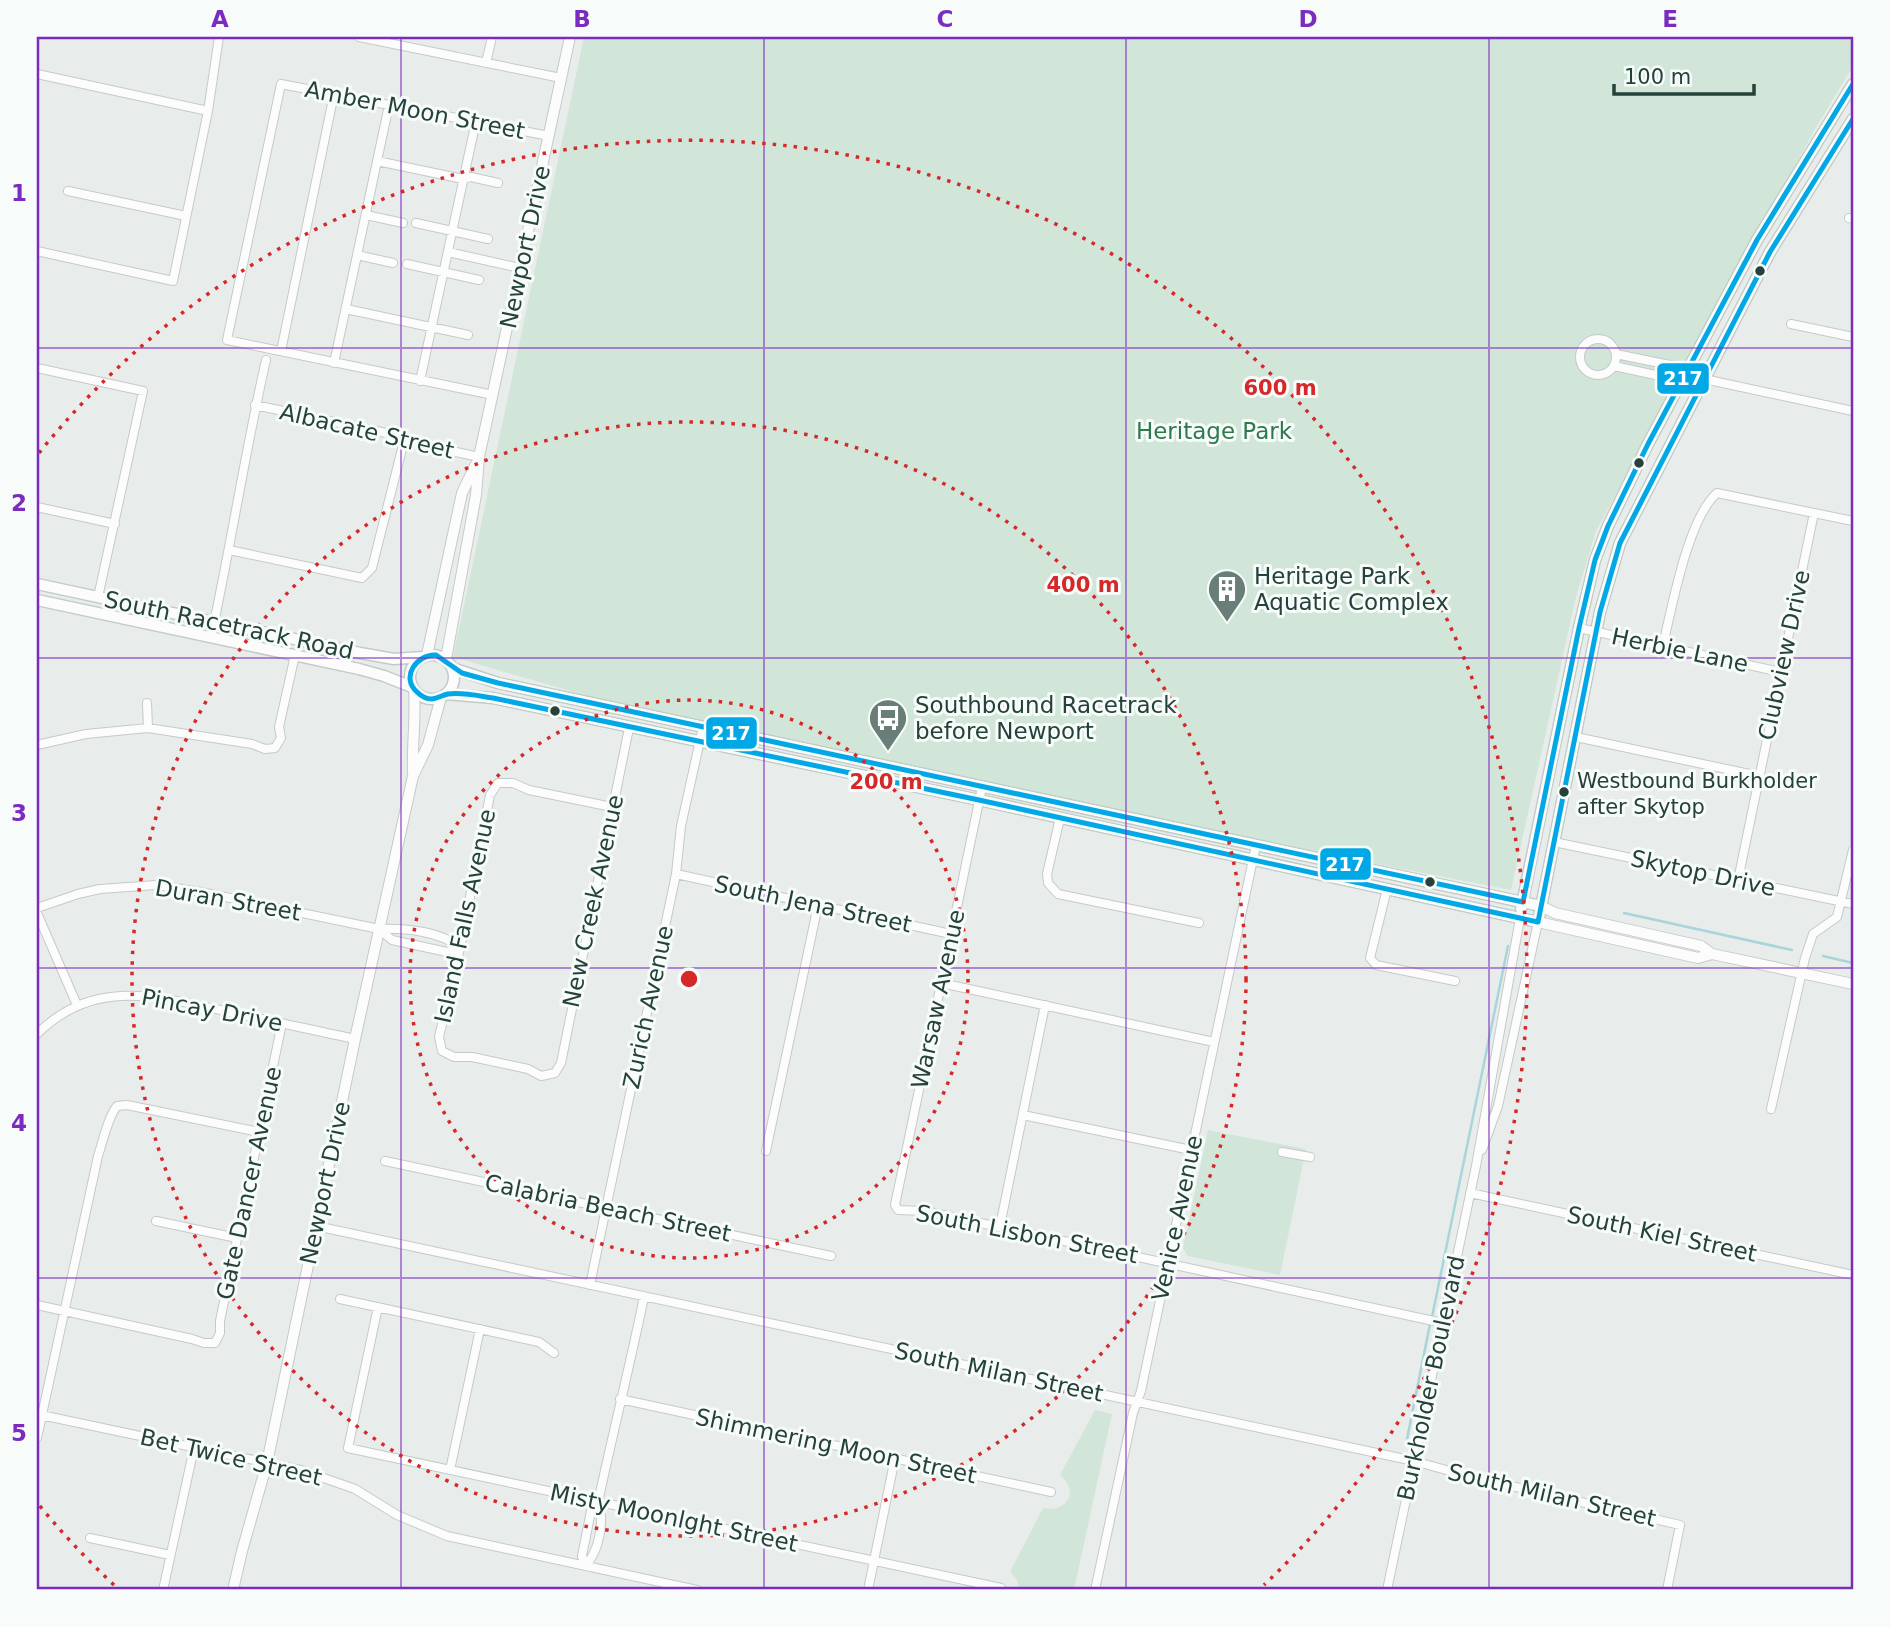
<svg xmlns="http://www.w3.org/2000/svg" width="1890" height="1627" font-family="'DejaVu Sans',sans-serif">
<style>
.green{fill:#d1e6d8}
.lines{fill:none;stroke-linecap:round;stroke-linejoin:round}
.stream{stroke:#a9d4db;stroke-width:2.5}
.minor-casing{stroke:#c5cac8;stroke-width:10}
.tertiary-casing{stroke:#c5cac8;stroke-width:12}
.secondary-casing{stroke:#c3cbc8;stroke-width:13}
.minor{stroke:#fcfcfc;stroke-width:8}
.tertiary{stroke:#fcfcfc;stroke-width:10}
.secondary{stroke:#fcfcfc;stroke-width:10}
.bus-1-casing{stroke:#f7fbf9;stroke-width:10}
.bus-1{stroke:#02a8e6;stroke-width:5}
.grid{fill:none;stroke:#7b2cbf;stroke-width:2;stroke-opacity:0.55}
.ring{fill:none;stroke:#d62828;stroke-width:3.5;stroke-dasharray:3.5 7}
.bus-dot{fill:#24423a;stroke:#f7fbf9;stroke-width:2.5}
.labels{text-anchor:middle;stroke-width:6;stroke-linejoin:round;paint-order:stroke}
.bus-label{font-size:21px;fill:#24423a;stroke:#f7fbf9;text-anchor:start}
.street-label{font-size:23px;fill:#24423a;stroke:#f7fbf9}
.park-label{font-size:23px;fill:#2d7a4b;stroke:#f7fbf9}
.poi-label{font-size:23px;fill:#24423a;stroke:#f7fbf9;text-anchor:start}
.centre{fill:#d62828;stroke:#f7fbf9;stroke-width:3.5}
.ring-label{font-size:21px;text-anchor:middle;font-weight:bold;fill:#d62828;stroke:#f7fbf9;stroke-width:6;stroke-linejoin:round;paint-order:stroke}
.line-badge{stroke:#f7fbf9;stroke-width:2.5}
.badge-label{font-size:19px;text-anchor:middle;font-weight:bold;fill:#fff}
.neatline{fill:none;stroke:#7b2cbf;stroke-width:2.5}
.grid-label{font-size:23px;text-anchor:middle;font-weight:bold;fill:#7b2cbf}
</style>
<rect width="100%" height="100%" fill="#e8edeb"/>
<!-- green -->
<path class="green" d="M584,37H1853V66L1814,131L1596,531L1576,597L1511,890L1006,792L680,723L453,657Z
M1208,1130L1306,1149L1280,1275L1188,1256L1183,1248Z
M1095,1410L1112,1414L1074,1590H1019L1017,1580L1010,1572L1043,1508C1067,1513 1080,1491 1060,1475Z"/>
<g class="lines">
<!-- stream -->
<path class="stream" d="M1624,913L1792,950
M1823,956L1853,963
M1432,1317L1508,946
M1406,1444L1430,1324"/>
<!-- minor casing -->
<g class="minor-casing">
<path id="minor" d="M359,37L561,78
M486,63L492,37
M37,74L208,111
M377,161L463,179L471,177L498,183
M68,191L186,216
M366,215L403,223
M1849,218L1853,219
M416,223L488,239
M37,251L173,281L208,111L219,37
M448,252L520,268
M357,255L393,263
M407,264L479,280
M346,309L468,335
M1791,324L1853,337
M1580 357a18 18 0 1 1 36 0a18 18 0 1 1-36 0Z
M281,351L334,94
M1616,354L1689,369L1703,379
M334,363L389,105
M1614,366L1683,381L1704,379L1853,411
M37,368L143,391L98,597
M420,381L476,121
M493,395L227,340L281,84L549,136
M255,405L405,437L424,445L479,457
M37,507L115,524
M229,550L362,578L372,568L405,437
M1579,628L1781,672
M211,637C231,545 245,452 266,360
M1663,645C1672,607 1688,518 1717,493L1853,521
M147,703L148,728
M1576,737L1759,776
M37,745L86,734L148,728L252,744L265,749L275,748L281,738L279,727L295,655
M982,787L895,1205L898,1210L925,1211L1443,1323
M612,807L529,790L513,783H498L490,795L460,948L439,1037L442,1051L454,1057H472L528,1069L541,1076L555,1073L561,1063L629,728
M1060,818L1047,874L1048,883L1058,894L1199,923
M1554,842L1853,904
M676,874L951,934
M1738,880L1814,513
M1387,889L1370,958L1376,965L1455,981
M37,908L78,894L100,889L156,885L201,892L379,929C404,928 441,931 460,948
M37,913L77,1005
M379,929L392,940L447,952L460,948
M941,983L1214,1042
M37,1034C96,975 162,998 234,1013C274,1022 314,1030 355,1039
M1771,1109L1805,958L1813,934L1837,917L1853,850
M1023,1115L1191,1150
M1482,1150L1498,1106L1538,922
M766,1151L818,905
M1282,1152L1310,1157
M385,1161L831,1256
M1470,1193L1853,1275
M156,1221L237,1238
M316,1226L1414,1461L1464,1475L1680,1525L1667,1590
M1000,1226L1045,1005
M590,1285L676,874L681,826L703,727
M340,1299L539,1342L554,1353
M37,1305L192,1339L204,1343H215L220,1333V1321L282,1023
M378,1307L348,1448L1001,1588
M620,1399L1051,1492
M41,1415L301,1470L355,1489L397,1515L447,1536L697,1590
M37,1438L98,1156C103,1141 108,1117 117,1106L127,1105L259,1132
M450,1470L480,1329
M598,1502C605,1521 599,1552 585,1566L582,1556L591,1511L598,1502C613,1433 630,1365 644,1297
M90,1538L170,1555
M163,1590L194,1448
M868,1590L895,1458
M1095,1590L1133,1413L1141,1391L1256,845
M1387,1590L1476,1166L1520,918"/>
</g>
<!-- tertiary casing -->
<g class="tertiary-casing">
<path id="tertiary" d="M427,655L462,493L476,464
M446,659L476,495L479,457L570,37
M413,772C412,744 416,718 414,690
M1541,906L1555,913L1701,946L1712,954L1853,984
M1538,922L1698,958L1712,954
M233,1590L242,1551L267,1463L355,1039L413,776L428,745L441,697"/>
</g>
<!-- secondary casing -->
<g class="secondary-casing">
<path id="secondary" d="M37,584L360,653L394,659L422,657
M37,600L359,669L384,676L412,687
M410 677a22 22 0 1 1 44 0a22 22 0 1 1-44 0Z
M452,668L498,683L1541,906
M446,694L493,698L979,800L1538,922L1600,612L1620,543L1770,252L1853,119
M1521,909L1579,628L1595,560L1608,526L1648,444L1757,240L1853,84"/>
</g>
<!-- minor -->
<use href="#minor" class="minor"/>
<!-- tertiary -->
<use href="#tertiary" class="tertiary"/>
<!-- secondary -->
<use href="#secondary" class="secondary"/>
<!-- bus-1 casing -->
<g class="bus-1-casing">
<path id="bus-1" d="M1853,84L1757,240L1648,444L1608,526L1595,560L1579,628L1523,902L498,683L462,673L436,655C417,654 400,677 417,692C421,696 427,699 432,699C438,698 443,695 448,694C463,692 479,696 493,698L979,800L1538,922L1600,612L1620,543L1770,252L1853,119"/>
</g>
<!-- bus-1 -->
<use href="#bus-1" class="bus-1"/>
</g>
<!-- grid -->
<path class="grid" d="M401,37V1590M764,37V1590M1126,37V1590M1489,37V1590M37,348H1853M37,658H1853M37,968H1853M37,1278H1853"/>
<!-- distance rings -->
<g class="ring">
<circle cx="689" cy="979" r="279"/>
<circle cx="689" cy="979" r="557"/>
<path d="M114 1585A836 836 0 0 1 39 1505M39 453A836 836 0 1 1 1264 1585"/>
</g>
<!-- icons -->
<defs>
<g id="building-pin" transform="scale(2.0125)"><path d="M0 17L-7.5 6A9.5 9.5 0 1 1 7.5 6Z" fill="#697e78" stroke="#f7fbf9"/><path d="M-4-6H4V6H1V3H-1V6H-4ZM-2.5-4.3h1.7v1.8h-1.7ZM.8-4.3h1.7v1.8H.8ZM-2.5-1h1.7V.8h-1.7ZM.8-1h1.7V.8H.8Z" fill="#fff"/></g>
<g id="bus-pin" transform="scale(2.0125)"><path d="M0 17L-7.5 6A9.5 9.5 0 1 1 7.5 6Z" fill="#697e78" stroke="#f7fbf9"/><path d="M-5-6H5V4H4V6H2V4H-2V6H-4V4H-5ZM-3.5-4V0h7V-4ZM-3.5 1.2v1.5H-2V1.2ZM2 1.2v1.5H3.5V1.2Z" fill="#fff"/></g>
</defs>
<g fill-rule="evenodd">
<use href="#building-pin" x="1227" y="589"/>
<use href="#bus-pin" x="888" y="718"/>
</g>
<!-- markers -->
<g class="bus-dot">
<circle cx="1760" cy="271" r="6"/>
<circle cx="1639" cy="463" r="6"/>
<circle cx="555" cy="711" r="6"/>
<circle cx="1564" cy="792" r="6"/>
<circle cx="1430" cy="882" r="6"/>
</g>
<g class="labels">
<!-- bus labels -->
<g class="bus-label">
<text x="1577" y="788">Westbound Burkholder<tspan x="1577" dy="26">after Skytop</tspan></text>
</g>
<!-- street labels -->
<g class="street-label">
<text transform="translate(415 110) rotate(11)" y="8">Amber Moon Street</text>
<text transform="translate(525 247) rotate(-78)" y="8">Newport Drive</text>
<text transform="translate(367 431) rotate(13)" y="8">Albacate Street</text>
<text transform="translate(229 625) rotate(12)" y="8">South Racetrack Road</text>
<text transform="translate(1680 650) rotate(12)" y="8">Herbie Lane</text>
<text transform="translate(1784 655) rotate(-78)" y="8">Clubview Drive</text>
<text transform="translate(1703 873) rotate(12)" y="8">Skytop Drive</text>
<text transform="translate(228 900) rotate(10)" y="8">Duran Street</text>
<text transform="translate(593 901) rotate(-78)" y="8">New Creek Avenue</text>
<text transform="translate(813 904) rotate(12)" y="8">South Jena Street</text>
<text transform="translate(465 916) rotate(-78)" y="8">Island Falls Avenue</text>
<text transform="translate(938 999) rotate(-78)" y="8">Warsaw Avenue</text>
<text transform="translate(648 1007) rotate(-78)" y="8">Zurich Avenue</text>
<text transform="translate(212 1010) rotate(11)" y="8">Pincay Drive</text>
<text transform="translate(249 1183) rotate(-78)" y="8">Gate Dancer Avenue</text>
<text transform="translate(325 1183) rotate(-78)" y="8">Newport Drive</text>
<text transform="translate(608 1208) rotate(12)" y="8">Calabria Beach Street</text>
<text transform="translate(1177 1218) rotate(-78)" y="8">Venice Avenue</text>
<text transform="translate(1027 1234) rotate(11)" y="8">South Lisbon Street</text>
<text transform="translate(1662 1234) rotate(12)" y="8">South Kiel Street</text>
<text transform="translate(999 1372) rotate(12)" y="8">South Milan Street</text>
<text transform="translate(1431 1378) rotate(-78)" y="8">Burkholder Boulevard</text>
<text transform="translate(836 1446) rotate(12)" y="8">Shimmering Moon Street</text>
<text transform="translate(231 1457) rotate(13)" y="8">Bet Twice Street</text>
<text transform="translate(1552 1495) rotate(13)" y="8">South Milan Street</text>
<text transform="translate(674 1518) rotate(12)" y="8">Misty Moonlght Street</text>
</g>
<!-- park labels -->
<g class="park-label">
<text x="1214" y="439">Heritage Park</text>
</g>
<!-- poi labels -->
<g class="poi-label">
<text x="1254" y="584">Heritage Park<tspan x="1254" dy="26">Aquatic Complex</tspan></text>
<text x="915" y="713">Southbound Racetrack<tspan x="915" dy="26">before Newport</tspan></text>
</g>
</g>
<circle cx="689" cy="979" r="10" class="centre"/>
<g class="ring-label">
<text x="1280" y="395">600 m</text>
<text x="1083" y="592">400 m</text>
<text x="886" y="789">200 m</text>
</g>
<g class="line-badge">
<rect x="1656" y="362" width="54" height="33" rx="7" fill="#02a8e6"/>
<rect x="705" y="716" width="53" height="34" rx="7" fill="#02a8e6"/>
<rect x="1319" y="847" width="53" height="34" rx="7" fill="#02a8e6"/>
</g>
<g class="badge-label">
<text x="1683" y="385">217</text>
<text x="731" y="740">217</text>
<text x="1345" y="871">217</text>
</g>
<!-- border -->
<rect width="1890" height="1627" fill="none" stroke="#f7fbf9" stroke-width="77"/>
<!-- scale -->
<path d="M1614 84v10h140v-10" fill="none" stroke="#24423a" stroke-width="3.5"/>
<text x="1624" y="84" font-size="21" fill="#24423a" stroke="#f7fbf9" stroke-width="5" paint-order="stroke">100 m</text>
<rect x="38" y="38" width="1814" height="1550" class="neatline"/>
<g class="grid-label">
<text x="220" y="27">A</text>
<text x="582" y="27">B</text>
<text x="945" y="27">C</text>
<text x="1308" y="27">D</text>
<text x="1670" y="27">E</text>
<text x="19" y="201">1</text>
<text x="19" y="511">2</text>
<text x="19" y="821">3</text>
<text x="19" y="1131">4</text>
<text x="19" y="1441">5</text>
</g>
</svg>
